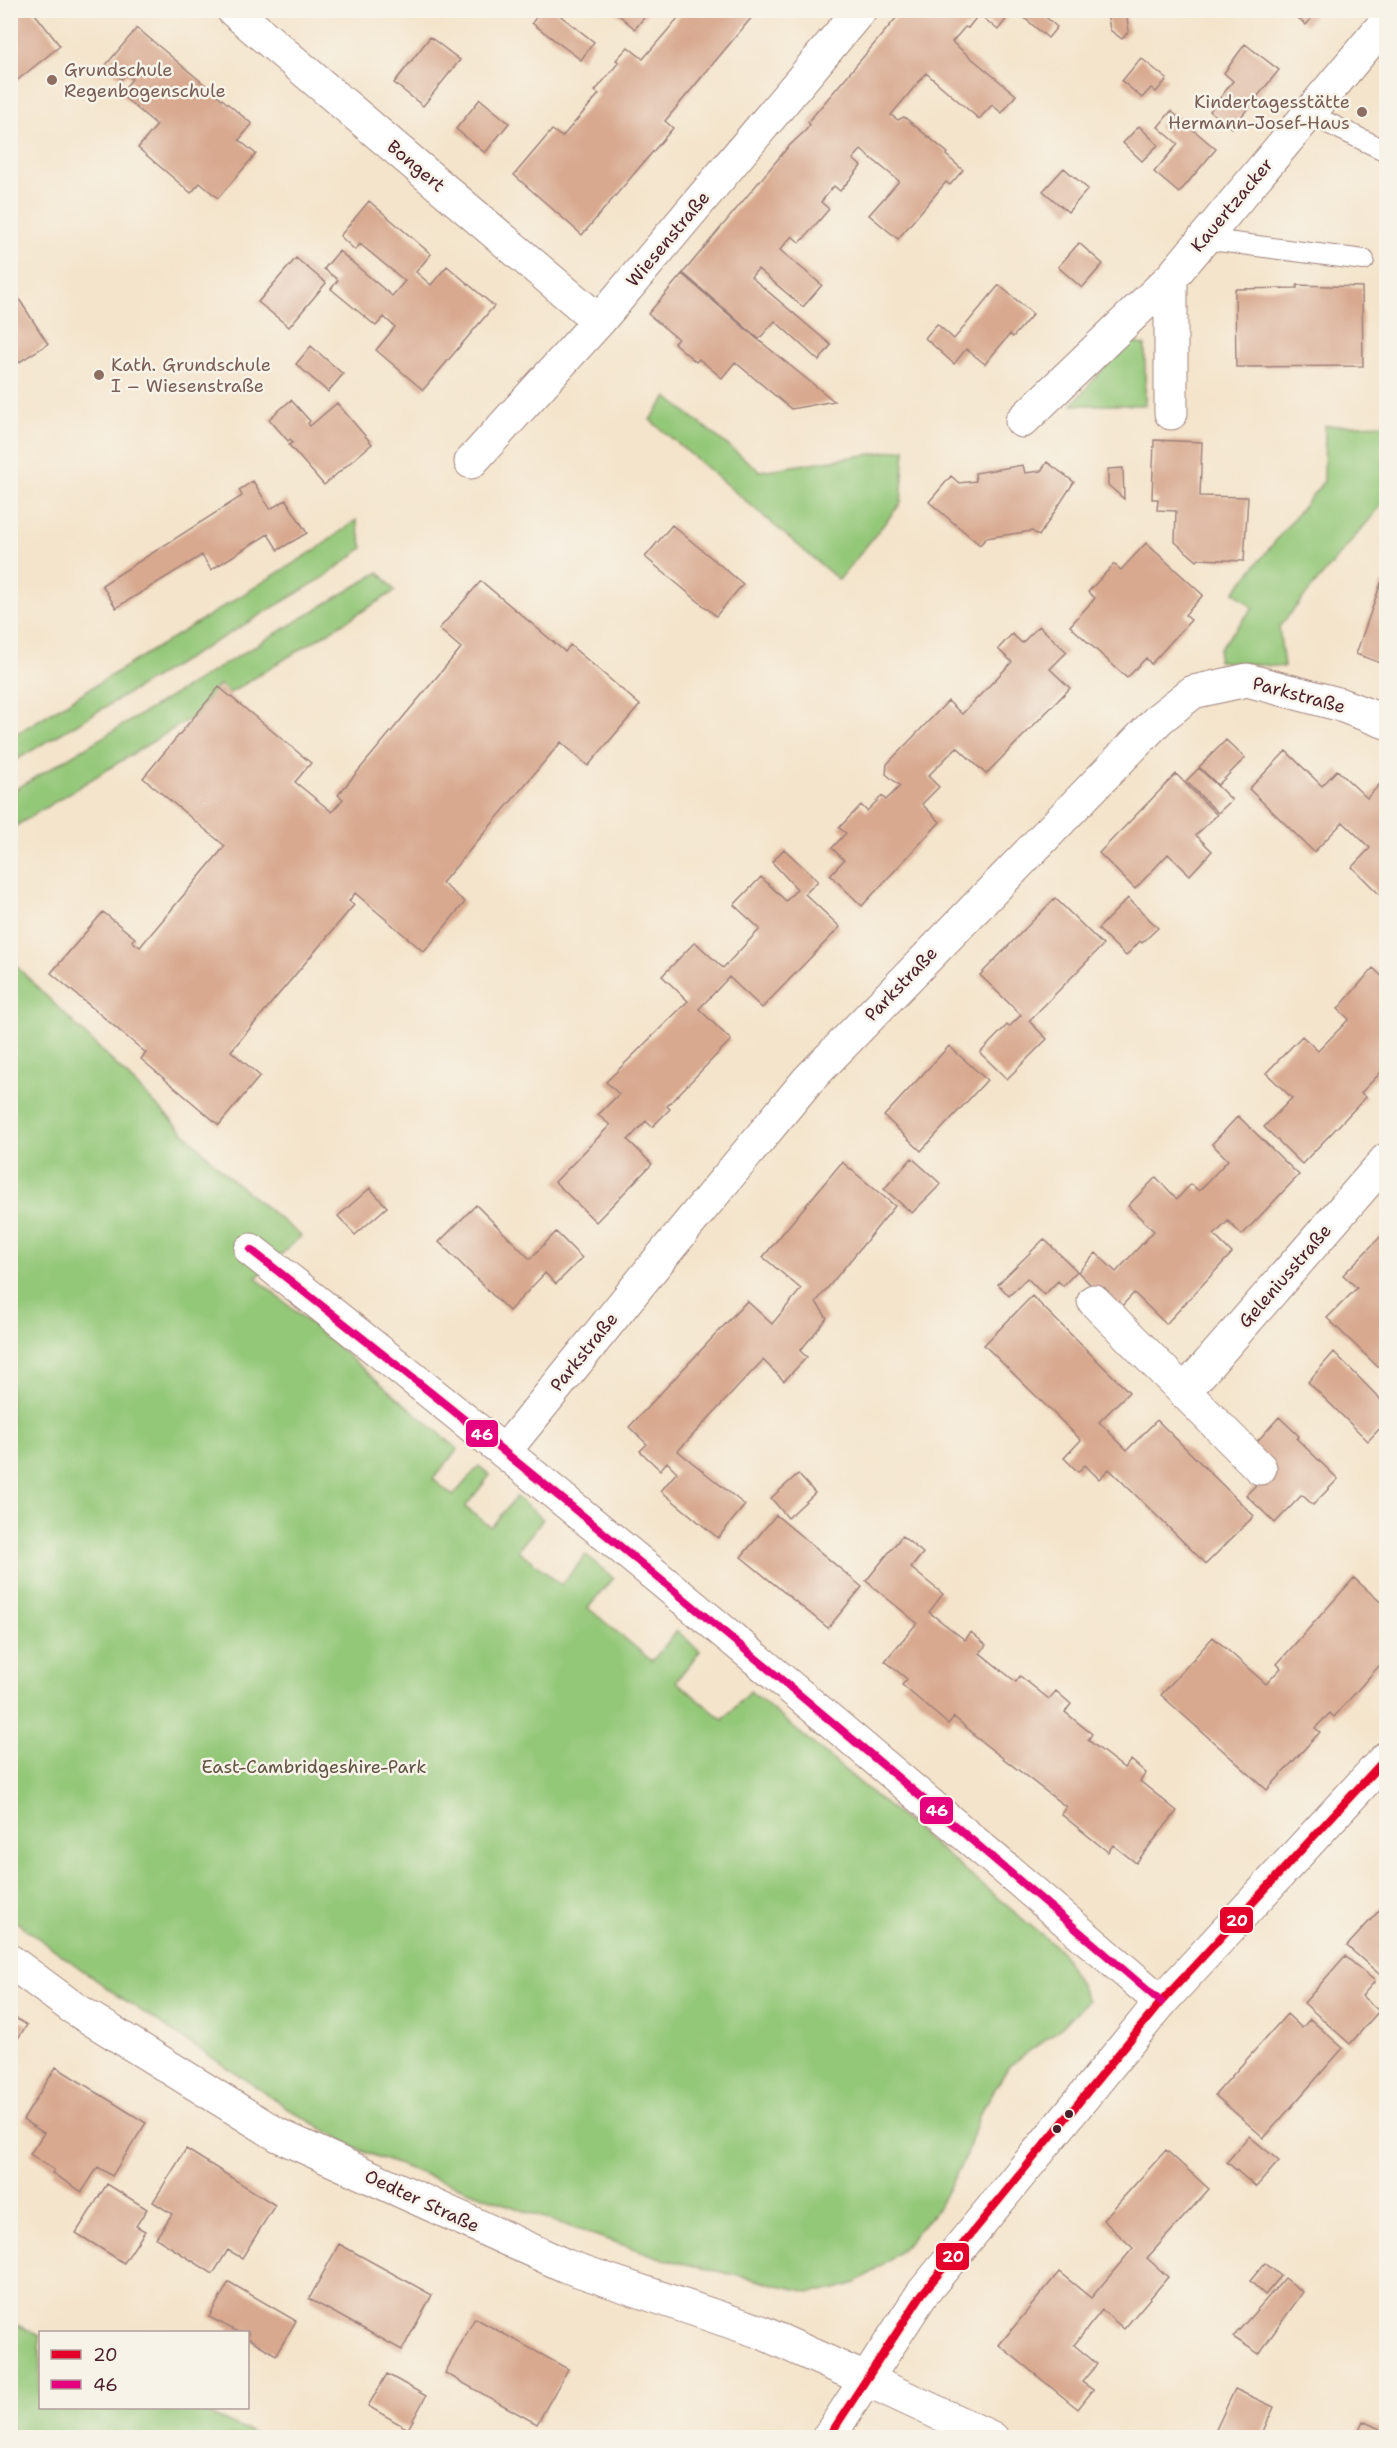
<svg xmlns="http://www.w3.org/2000/svg" width="1397" height="2448" font-family="'Shantell Sans',sans-serif">
<style>
.green{fill:#94c879;stroke:#6f7452;stroke-width:1.5}
.building{fill:#d8a98f}
.lines{fill:none;stroke-linecap:round;stroke-linejoin:round}
.service-casing{stroke:#9f827b;stroke-width:22}
.minor-casing{stroke:#9f827b;stroke-width:35}
.secondary-casing{stroke:#9f827b;stroke-width:35}
.service{stroke:#fff;stroke-width:20}
.minor{stroke:#fff;stroke-width:33}
.secondary{stroke:#fff;stroke-width:33}
.bus-1-casing{stroke:#f7f3e8;stroke-width:12}
.bus-2-casing{stroke:#f7f3e8;stroke-width:12}
.bus-1{stroke:#e4002b;stroke-width:8}
.bus-2{stroke:#e5007d;stroke-width:8}
.education-dot{fill:#8d6e63;stroke:#f7f3e8;stroke-width:2}
.bus-dot{fill:#4a1f2b;stroke:#f7f3e8;stroke-width:2}
.labels{text-anchor:middle;stroke-width:5;stroke-linejoin:round;paint-order:stroke}
.education-label{font-size:18px;fill:#785e54;stroke:#f7f3e8;text-anchor:start}
.street-label{font-size:18px;fill:#4a1f2b;stroke:#f7f3e8}
.park-label{font-size:18px;fill:#605242;stroke:#f7f3e8}
.line-badge{stroke:#f7f3e8;stroke-width:2}
.badge-label{font-size:16px;text-anchor:middle;font-weight:bold;fill:#fff}
</style>
<rect width="100%" height="100%" fill="#f7f3e8"/>
<filter id="ink" filterUnits="userSpaceOnUse"><feTurbulence type="fractalNoise" baseFrequency=".0167" numOctaves="2"/><feDisplacementMap in="SourceGraphic" scale="12" xChannelSelector="R" yChannelSelector="G"/><feConvolveMatrix kernelMatrix="1 2 1 2 8 2 1 2 1" color-interpolation-filters="sRGB"/></filter>
<filter id="wash" filterUnits="userSpaceOnUse"><feTurbulence type="fractalNoise" baseFrequency=".008" numOctaves="4" result="noise"/><feDisplacementMap in="SourceGraphic" scale="24" xChannelSelector="R" yChannelSelector="G"/><feGaussianBlur stdDeviation="1.35" result="paint"/><feColorMatrix in="noise" values="0 0 0 0 0 0 0 0 0 0 0 0 0 0 0 0 0 1.4 0 .05"/><feComposite in="paint" operator="in"/></filter>
<g filter="url(#wash)">
<rect width="100%" height="100%" fill="#f4e4cb"/>
<!-- green -->
<path class="green" d="M1128,340L1145,346V405H1072Z
M667,397L760,471L905,449L901,503L839,580L650,420Z
M1386,424V500L1279,627L1284,667L1218,661L1219,649L1253,608L1234,592L1324,481L1325,426Z
M356,520L363,548L323,578L11,763V737L317,549Z
M379,572L395,591L230,693L219,684L194,716L11,829V792Z
M10,960L230,1178L301,1236L256,1278L458,1449L433,1479L453,1496L479,1466L490,1475L465,1507L491,1527L516,1497L543,1519L518,1550L561,1585L586,1555L613,1578L588,1608L652,1661L677,1631L700,1651L676,1681L723,1720L750,1691L1061,1951L1088,2000L1062,2027L1009,2066L980,2113L967,2154L938,2208L899,2252L856,2283L832,2290L809,2292L664,2259L527,2212L364,2152L297,2114L114,1993L11,1918Z
M11,2322L40,2336V2408H196L261,2437H11Z"/>
<g id="blocks">
<!-- building -->
<path class="building" d="M16,10H32L60,46L10,86V15Z
M541,10H553L594,42L581,60L532,23Z
M613,10H650L635,29Z
M685,10H758L665,121L673,128L582,235L514,175L552,130L562,137L599,94L595,91L619,62L616,60L628,47L643,59Z
M903,10H1013L998,30L979,14L968,28L965,27L952,42L1016,95L1002,113L992,105L979,119L926,73L891,115L898,120L904,117L948,153L946,155L963,170L950,185L946,182L898,239L869,215L899,181L861,150L853,159L861,166L853,176L840,191L834,186L821,202L829,209L800,243L792,236L780,250L822,285L803,307L758,269L751,277L831,345L819,361L775,321L759,339L683,273L788,147L805,131L810,125L808,122Z
M1015,10H1038L1057,27L1048,38Z
M1289,10H1318L1306,25Z
M1126,13L1129,31L1122,39L1110,30L1108,17Z
M137,28L252,124L239,140L256,154L218,198L200,183L191,193L138,148L157,125L120,94L132,79L126,74L122,79L106,65Z
M430,37L460,60L423,106L394,83Z
M1245,44L1279,70L1232,128L1210,111L1233,81L1224,73Z
M1141,58L1167,79L1156,92L1151,88L1142,98L1122,81Z
M480,99L509,123L485,153L456,129Z
M1171,111L1216,149L1179,193L1154,172L1178,144L1158,127Z
M1139,126L1158,145L1142,161L1123,143Z
M1064,168L1088,189L1068,212L1043,191Z
M369,201L431,254L416,272L431,285L447,266L494,306L423,390L376,350L395,327L384,317L376,326L331,289L338,280L324,269L339,251L392,296L405,281L360,244L355,250L340,236Z
M1079,243L1103,264L1082,288L1058,267Z
M296,258L326,283L289,327L258,302Z
M682,274L756,338L834,401L791,409L735,362L722,378L699,359L696,362L674,343L678,339L648,314Z
M10,285L48,344L10,368Z
M999,285L1033,314L1013,337L1010,334L985,364L966,349L954,364L925,338L937,324L954,339Z
M1297,285L1362,287L1363,366L1236,367L1235,289L1297,288Z
M311,346L343,374L328,392L296,364Z
M291,400L310,421L308,423L310,426L337,403L372,444L324,485L289,445L293,442L290,439L288,441L269,419Z
M1154,440L1202,442L1200,496L1248,497L1244,561L1199,559L1197,561L1175,542L1176,511L1157,510L1158,499H1152Z
M1047,462L1074,482L1039,536L1032,531L986,538L980,545L929,502L951,476L959,483L976,481L975,473L1023,465L1025,473L1041,471Z
M1123,468L1124,499L1108,485V469Z
M253,481L270,509L286,500L307,533L278,550L268,534L211,570L202,555L116,608L102,585L242,496L239,490Z
M672,525L743,584L716,616L645,557Z
M1146,543L1203,595L1185,615L1191,620L1151,664L1146,658L1127,678L1070,626L1095,598L1088,592L1114,564L1121,570Z
M481,581L563,650L565,652L570,645L640,705L588,766L561,742L442,883L465,902L424,952L355,893L349,901L354,905L231,1051L260,1076L219,1125L141,1059L146,1053L51,973L103,912L135,938L132,941L140,947L225,846L143,778L219,687L311,763L295,782L332,812L343,799L338,795L461,648L439,629Z
M1381,583L1386,585V665L1356,654Z
M1039,626L1067,652L1050,669L1070,688L986,774L957,747L928,776L939,787L922,804L940,822L862,906L830,875L844,860L832,848L846,833L839,828L861,805L867,811L882,796L886,800L900,786L886,774L887,764L948,701L962,714L1012,662L998,649L1012,634L1022,643Z
M1226,740L1245,758L1218,785L1199,767Z
M1286,751L1322,786L1337,770L1367,798L1383,781L1386,784V897L1384,899L1352,867L1370,848L1343,822L1314,852L1249,789Z
M1199,768L1232,800L1218,813L1186,781Z
M1176,774L1217,815L1196,835L1212,851L1190,875L1168,854L1135,889L1099,853Z
M784,849L818,881L805,894L840,927L762,1008L729,977L699,1009L731,1040L667,1106L670,1109L652,1127L646,1121L628,1140L652,1164L596,1222L555,1182L610,1125L598,1115L619,1094L606,1082L688,1001L662,976L695,942L723,968L760,929L734,905L761,877L786,901L797,889L772,862Z
M1055,898L1103,945L1029,1021L1047,1039L1007,1079L980,1053L1007,1025L1009,1027L1021,1015L980,975Z
M1128,898L1158,928L1142,943L1140,941L1126,956L1098,929Z
M1373,968L1386,980V1067L1361,1093L1366,1097L1302,1164L1264,1127L1292,1098L1266,1073L1302,1036L1318,1051L1349,1019L1338,1009Z
M949,1046L987,1080L921,1151L884,1116Z
M1238,1116L1299,1175L1242,1235L1228,1221L1214,1235L1232,1253L1166,1324L1134,1293L1117,1311L1078,1272L1096,1253L1116,1272L1154,1231L1128,1206L1156,1177L1177,1199L1191,1184L1199,1191L1228,1160L1212,1144Z
M912,1158L941,1184L912,1213L884,1189Z
M842,1162L895,1206L816,1302L827,1318L800,1351L807,1357L784,1381L763,1360L678,1451L745,1505L718,1538L661,1491L677,1472L667,1462L660,1470L640,1451L647,1444L629,1427L747,1301L772,1324L797,1294L801,1289L763,1257Z
M370,1188L387,1207L355,1235L338,1216Z
M476,1205L530,1259L556,1232L582,1258L556,1284L545,1273L509,1311L439,1242Z
M1386,1231V1358L1378,1367L1327,1318L1357,1288L1343,1275Z
M1044,1239L1077,1271L1063,1286L1058,1281L1044,1295L1027,1278L1009,1296L998,1284Z
M1032,1296L1129,1392L1099,1422L1127,1450L1157,1420L1254,1516L1206,1564L1109,1469L1099,1479L1085,1465L1078,1472L1064,1458L1081,1440L984,1345Z
M1334,1352L1386,1405V1422L1368,1441L1308,1382Z
M1279,1417L1299,1436L1297,1439L1338,1479L1313,1505L1302,1495L1275,1523L1246,1495L1274,1467L1253,1446Z
M798,1474L815,1493L788,1518L771,1498Z
M776,1515L862,1587L828,1628L741,1557Z
M902,1536L923,1553L911,1568L943,1594L929,1612L965,1640L971,1632L986,1645L980,1653L1016,1682L1020,1676L1049,1699L1056,1691L1071,1704L1065,1712L1092,1734L1088,1740L1124,1768L1131,1760L1146,1773L1140,1781L1177,1811L1136,1863L1113,1845L1108,1852L1061,1814L1066,1807L973,1735L974,1734L954,1717L948,1724L902,1685L907,1679L885,1661L917,1623L866,1581Z
M1354,1578L1386,1607V1658L1334,1717L1330,1713L1315,1728L1320,1732L1267,1790L1161,1695L1213,1637L1266,1684L1281,1668L1277,1664Z
M1386,1903V1980L1347,1946Z
M1345,1956L1375,1981L1362,1996L1379,2011L1350,2044L1304,2003Z
M1287,2014L1302,2028L1310,2019L1343,2048L1264,2138L1215,2095Z
M10,2015L27,2025L10,2050Z
M56,2067L146,2123L112,2176L98,2167L82,2192L52,2173L54,2170L30,2154L44,2133L23,2120Z
M1249,2136L1279,2161L1256,2187L1227,2162Z
M186,2149L275,2205L242,2258L228,2250L213,2274L156,2238L172,2214L153,2202Z
M1166,2150L1209,2189L1147,2258L1168,2277L1124,2329L1102,2310L1074,2345L1097,2364L1082,2382L1093,2390L1078,2409L999,2345L1059,2272L1091,2298L1133,2248L1103,2220Z
M107,2184L147,2209L136,2226L145,2231L124,2263L76,2233Z
M339,2244L432,2295L402,2350L309,2299Z
M1265,2263L1281,2276L1265,2295L1250,2281Z
M1285,2278L1303,2292L1259,2354L1233,2337Z
M229,2282L296,2321L276,2355L248,2338V2332H238L209,2317Z
M475,2318L568,2369L537,2424L445,2373Z
M387,2374L426,2396L408,2429L368,2406Z
M1235,2389L1274,2407L1260,2438H1212Z
M1363,2421L1380,2429L1376,2438H1355Z"/>
</g>
</g>
<g filter="url(#ink)">
<use href="#blocks" fill-opacity="0" stroke="#9f827b" stroke-width="1.5"/>
<g class="lines">
<!-- service casing -->
<g class="service-casing">
<path id="service" d="M1309,114L1386,151
M1203,239L1364,260"/>
</g>
<!-- minor casing -->
<g class="minor-casing">
<path id="minor" d="M233,10L599,321
M1171,278V413
M1022,421L1171,278L1386,22
M471,462L599,321L860,10
M251,1250C561,1493 863,1745 1161,2002
M1094,1301L1260,1468
M1184,1392L1386,1160
M504,1452L658,1261L808,1080L1160,718L1193,692L1247,680L1338,704L1386,722
M865,2379L992,2438"/>
</g>
<!-- secondary casing -->
<g class="secondary-casing">
<path id="secondary" d="M10,1961L72,2007L278,2135L566,2266L761,2332L865,2379
M828,2438L922,2294L1161,2002L1386,1758"/>
</g>
<!-- service -->
<use href="#service" class="service"/>
<!-- minor -->
<use href="#minor" class="minor"/>
<!-- secondary -->
<use href="#secondary" class="secondary"/>
<!-- bus-1 casing -->
<g class="bus-1-casing">
<path id="bus-1" d="M828,2438L922,2294L1161,2002L1386,1758"/>
</g>
<!-- bus-2 casing -->
<g class="bus-2-casing">
<path id="bus-2" d="M251,1250C561,1493 863,1745 1161,2002"/>
</g>
<!-- bus-1 -->
<use href="#bus-1" class="bus-1"/>
<!-- bus-2 -->
<use href="#bus-2" class="bus-2"/>
</g>
</g>
<!-- markers -->
<g class="education-dot">
<circle cx="52" cy="80" r="6"/>
<circle cx="1362" cy="112" r="6"/>
<circle cx="99" cy="375" r="6"/>
</g>
<g class="bus-dot">
<circle cx="1069" cy="2114" r="5"/>
<circle cx="1057" cy="2129" r="5"/>
</g>
<g class="labels">
<!-- education labels -->
<g class="education-label">
<text x="64" y="76">Grundschule<tspan x="64" dy="21">Regenbogenschule</tspan></text>
<text x="1350" y="108" text-anchor="end">Kindertagesstätte<tspan x="1350" dy="21">Hermann-Josef-Haus</tspan></text>
<text x="111" y="371">Kath. Grundschule<tspan x="111" dy="21">I – Wiesenstraße</tspan></text>
</g>
<!-- street labels -->
<g class="street-label">
<text transform="translate(416 166) rotate(40)" y="6">Bongert</text>
<text transform="translate(1232 205) rotate(-50)" y="6">Kauertzacker</text>
<text transform="translate(668 239) rotate(-50)" y="6">Wiesenstraße</text>
<text transform="translate(1299 695) rotate(15)" y="6">Parkstraße</text>
<text transform="translate(901 984) rotate(-46)" y="6">Parkstraße</text>
<text transform="translate(1285 1276) rotate(-49)" y="6">Geleniusstraße</text>
<text transform="translate(584 1352) rotate(-51)" y="6">Parkstraße</text>
<text transform="translate(422 2201) rotate(25)" y="6">Oedter Straße</text>
</g>
<!-- park labels -->
<g class="park-label">
<text x="314" y="1773">East-Cambridgeshire-Park</text>
</g>
</g>
<g class="line-badge">
<rect x="465" y="1419" width="34" height="29" rx="6" fill="#e5007d"/>
<rect x="919" y="1796" width="35" height="29" rx="6" fill="#e5007d"/>
<rect x="1219" y="1906" width="35" height="28" rx="6" fill="#e4002b"/>
<rect x="935" y="2242" width="35" height="29" rx="6" fill="#e4002b"/>
</g>
<g class="badge-label">
<text x="482" y="1440">46</text>
<text x="937" y="1816">46</text>
<text x="1237" y="1926">20</text>
<text x="953" y="2262">20</text>
</g>
<!-- margin -->
<rect width="1397" height="2448" fill="none" stroke="#f7f3e8" stroke-width="36"/>
<!-- legend -->
<rect x="39" y="2331" width="210" height="78" fill="#f7f3e8" stroke="#b29e9c" stroke-width="1.5"/>
<rect x="51" y="2350" width="30" height="9" fill="#e4002b" stroke="#b29e9c" stroke-width="1.5"/>
<text x="93" y="2361" font-size="18" fill="#4a1f2b">20</text>
<rect x="51" y="2380" width="30" height="9" fill="#e5007d" stroke="#b29e9c" stroke-width="1.5"/>
<text x="93" y="2391" font-size="18" fill="#4a1f2b">46</text>
</svg>
